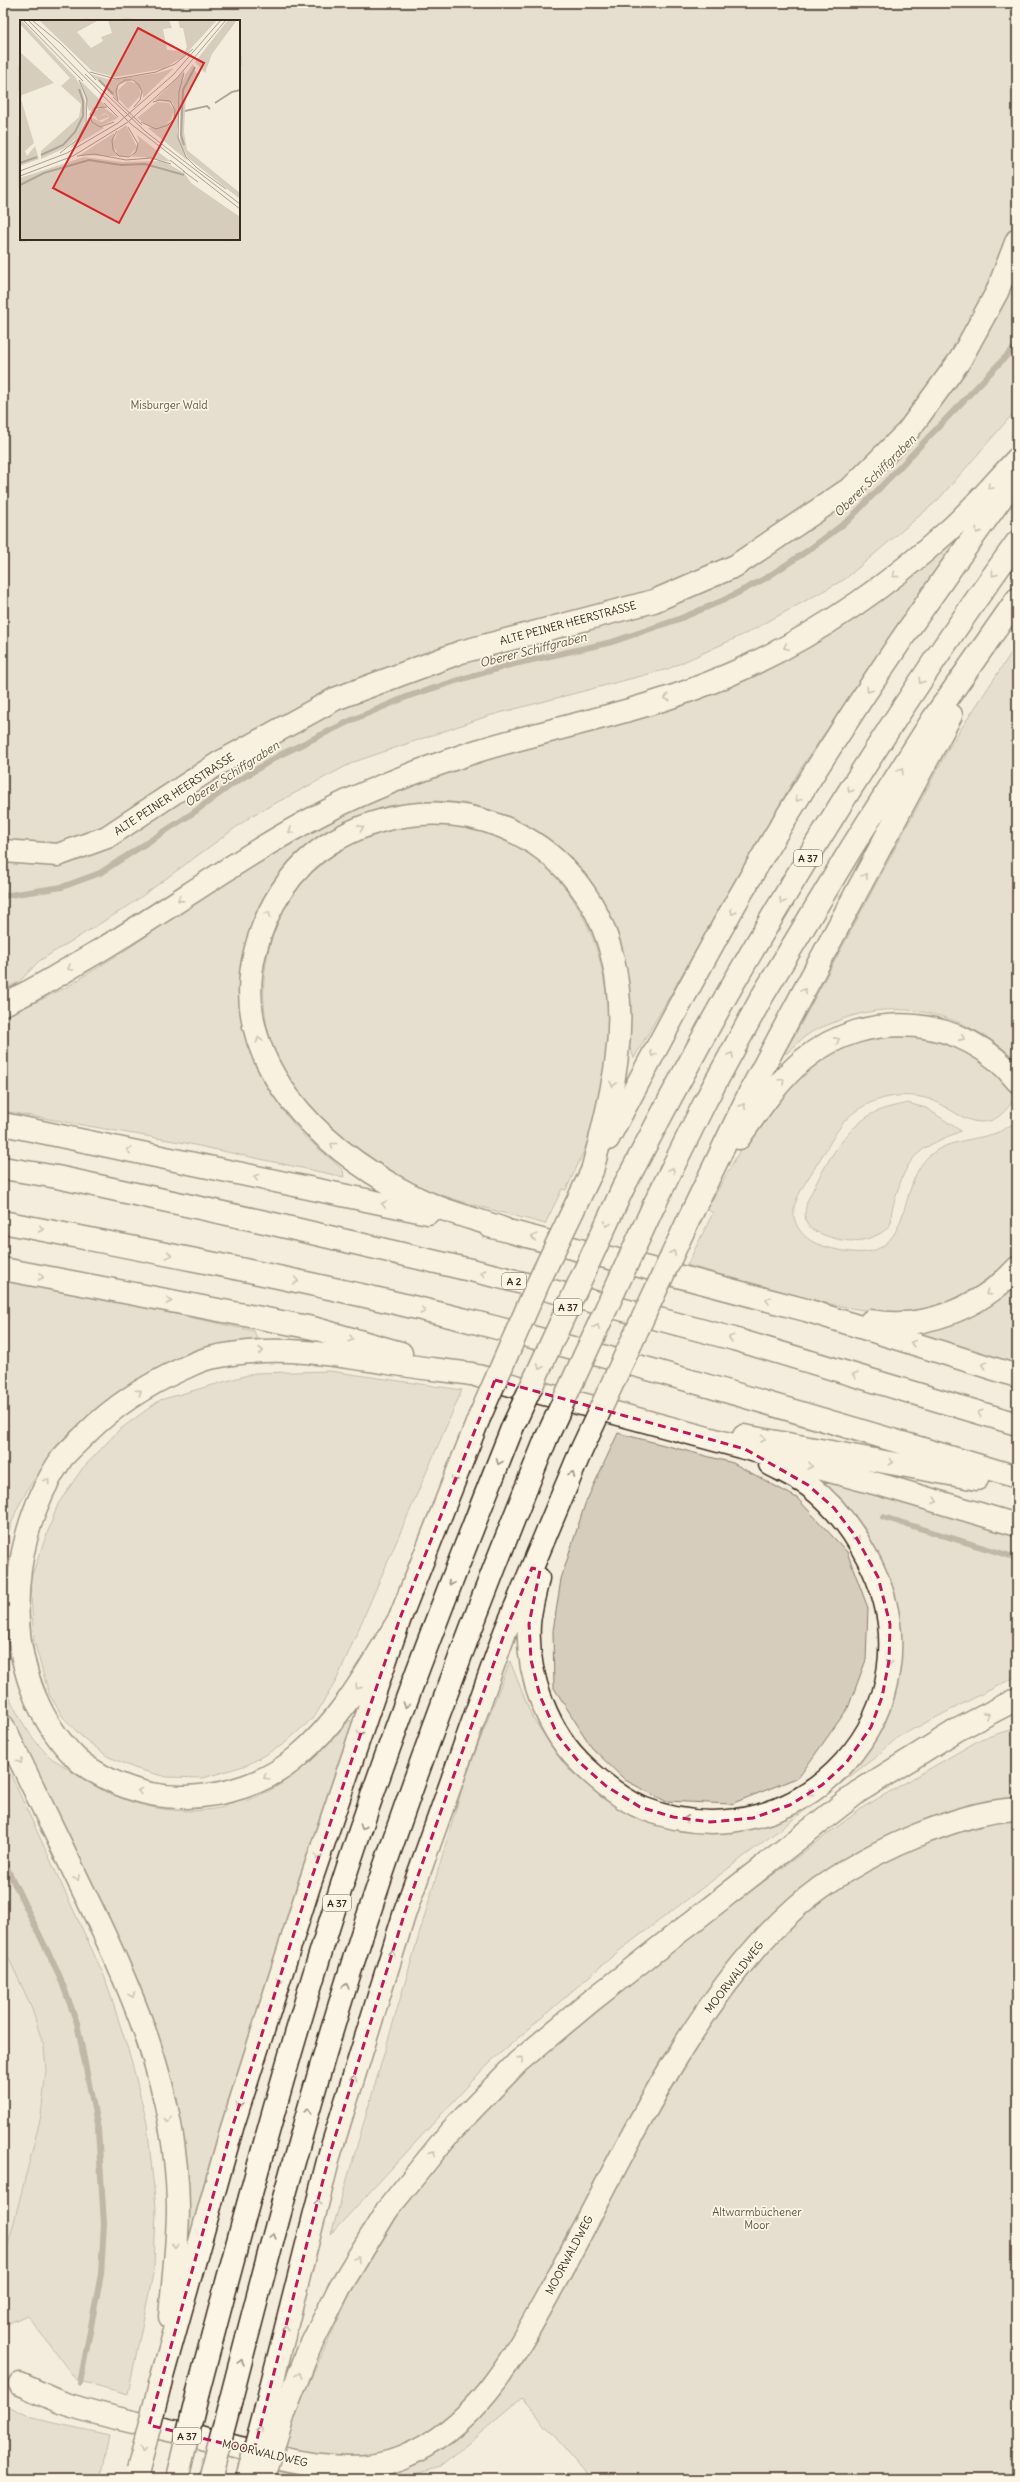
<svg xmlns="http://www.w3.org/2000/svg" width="1020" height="2482" font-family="Delius,sans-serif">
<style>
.built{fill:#e5ddce}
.green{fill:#d6cdbd;stroke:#887c6e;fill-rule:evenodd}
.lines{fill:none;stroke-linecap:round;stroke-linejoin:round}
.stream{stroke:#817466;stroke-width:6}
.minor-casing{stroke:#3b2a1e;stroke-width:25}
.highway-casing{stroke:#3b2a1e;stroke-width:25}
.minor{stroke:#fcf5e5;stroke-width:22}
.highway{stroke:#fcf5e5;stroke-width:22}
.highway-bridge-casing{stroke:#3b2a1e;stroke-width:25;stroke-linecap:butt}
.highway-bridge{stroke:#fcf5e5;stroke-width:22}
.oneway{stroke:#9c9082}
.marked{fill:none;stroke:#c2185b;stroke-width:3;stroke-dasharray:8 5;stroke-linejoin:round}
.labels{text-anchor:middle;stroke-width:3.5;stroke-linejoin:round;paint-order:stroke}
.shield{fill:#fcf5e5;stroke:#75675a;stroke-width:1}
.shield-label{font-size:10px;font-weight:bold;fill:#3b2a1e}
.park-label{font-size:11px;fill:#625346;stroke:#fcf5e5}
.street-label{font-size:11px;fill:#3b2a1e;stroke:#fcf5e5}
.water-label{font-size:12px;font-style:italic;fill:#645548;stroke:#fcf5e5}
.inset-river{fill:none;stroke:#b0a596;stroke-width:2}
.inset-road{fill:none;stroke:#aa9f91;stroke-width:1}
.view{fill:#d62828;fill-opacity:0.15;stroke:#d62828;stroke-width:2}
.inset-edge{fill:none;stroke:#3b2a1e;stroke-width:2}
</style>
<rect width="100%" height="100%" fill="#f4eddd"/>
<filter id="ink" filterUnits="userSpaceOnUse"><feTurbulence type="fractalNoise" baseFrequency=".025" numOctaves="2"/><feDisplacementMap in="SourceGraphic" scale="8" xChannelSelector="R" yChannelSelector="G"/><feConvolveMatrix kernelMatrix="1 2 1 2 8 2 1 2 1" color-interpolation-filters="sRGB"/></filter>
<g filter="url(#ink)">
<!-- built -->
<path class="built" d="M3,1946L31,2006L44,2047L46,2070L41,2116L3,2265Z"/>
<!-- green -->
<path class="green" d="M3,3H1017V409L938,500L845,579L747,633L668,669L488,716L354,762L253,815L127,907L39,961L19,982L3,989ZM21,21H239V239H21Z
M960,534L799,771L634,1058L629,1046V1032L614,937L522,826L498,814L464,803L437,801L387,806L343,823L321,837L273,886L248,1038L261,1075L286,1115L302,1134L343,1170L344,1177L185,1143L3,1111V1018L65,988L129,948L212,891L319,827L387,793L481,761L671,707Z
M1017,644V816L1013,852L1017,936V1061C968,1014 899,995 835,1022C826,1026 815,1029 807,1035C800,1040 794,1047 787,1053H783L796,1033L951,744Z
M419,823C438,824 459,823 477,827C497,832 517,844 533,856C609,914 621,1023 598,1111C591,1138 578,1164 566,1190L562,1189L545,1224C485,1207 417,1195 365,1158C352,1147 339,1134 327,1123C319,1116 309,1109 302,1101C237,1021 256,895 348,845C370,833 395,829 419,823Z
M891,1034C909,1036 929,1036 946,1040C969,1046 1010,1075 1014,1099C1006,1111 997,1122 981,1122C962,1122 946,1104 929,1099C899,1090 863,1099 843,1123C834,1134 828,1148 820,1159C812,1173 802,1186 796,1201C789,1218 799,1234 813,1242C825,1248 838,1250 851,1252C914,1259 897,1186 928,1157C946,1140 970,1141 993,1134C1002,1132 1009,1125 1017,1122V1251C954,1333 875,1317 787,1293C754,1284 721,1275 687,1265L713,1213L707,1209L758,1118L781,1087L842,1044Z
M908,1103L926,1108L961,1131C941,1140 922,1145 909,1164C901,1177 896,1195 892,1210C891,1214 892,1218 891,1222C890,1227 885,1230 881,1233C860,1245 839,1242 817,1232C803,1226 804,1215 807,1202C821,1172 841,1133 870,1115C881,1108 896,1106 908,1103Z
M3,1277L254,1331L257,1339L216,1347L131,1384L93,1412L68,1435L29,1487L17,1509L3,1547Z
M1017,1279V1367L906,1332Z
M330,1371L462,1390L337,1679L315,1716L284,1744L247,1765L203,1778L166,1777L134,1768L107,1756L82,1737L63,1717L49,1694L34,1641L30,1580L58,1504L82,1469L119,1430L160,1400L255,1373Z
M618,1433L733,1463L797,1498L847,1552L868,1608L866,1660L848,1708L799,1777L731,1804L665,1801L625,1780L592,1748L554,1688L553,1631L561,1579L585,1504Z
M813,1475L1017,1532V1676L898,1737L877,1756L615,1954L488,2064L331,2234L464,1782L510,1661L532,1717L567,1768L599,1795L653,1823L708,1830L851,1767L899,1623L886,1574L866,1530L842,1499Z
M3,1682C14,1709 27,1735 49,1756C53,1760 59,1762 64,1766C129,1815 209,1828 281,1784C308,1767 329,1743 350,1720L353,1724C292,1896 242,2072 192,2248L187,2247L128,1966L3,1704Z
M1017,1728V2479H591L522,2398L440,2467L399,2479H275L294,2415L350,2294L397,2217L458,2139L526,2070L682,1943L865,1806L981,1739Z
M3,1758L105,1978L131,2059L147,2123L156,2208L154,2269L128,2394L76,2380L27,2315L3,2326V2265L41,2116L46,2070L44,2047L31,2006L3,1946Z
M3,2404L32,2418L109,2435L100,2479H3Z"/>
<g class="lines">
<!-- stream -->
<path class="stream" d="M3,896L62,887L100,873L193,813L231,785L280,755L352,720L409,696L462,679L510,665L612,642L679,619L724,600L766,578L810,549L849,520L1017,345
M883,1517L1017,1558
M3,1860L60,1977L77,2023L98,2129L104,2224L101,2274L80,2383"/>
<!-- minor casing -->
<g class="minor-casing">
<path id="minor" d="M3,851L58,855L107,837L219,763L335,699L461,652L654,601L735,566L852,487L908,431L960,360L997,292L1017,240
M20,2384C34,2390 48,2397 63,2403C107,2418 154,2426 199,2437C257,2452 342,2482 401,2458C479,2427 517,2351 555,2282C622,2159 690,2002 795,1908C830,1877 872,1854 915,1836C948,1823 981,1811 1017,1809"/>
</g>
<!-- highway casing -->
<g class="highway-casing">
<path id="highway" d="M3,1004C30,993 55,977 80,962C163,915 239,856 325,812C373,787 425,768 477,751C548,729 621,716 691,690C786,655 873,599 948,531C973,509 994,483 1017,459
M3,1124L428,1213
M739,1138C759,1110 777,1082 803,1060C867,1007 966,1015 1017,1081
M608,1139C665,1033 720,926 782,824C855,705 934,589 1017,477
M3,1168L57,1177L265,1222L496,1276L734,1339L1017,1424
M623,1188C660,1118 697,1046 737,977C823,828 916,682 1017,542
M654,1205L706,1100L763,995L852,847L933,719L1017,599
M3,1222C164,1254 327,1284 486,1325C664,1371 841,1425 1017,1477
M687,1223L750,1092L951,715
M489,1226L806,1310L1017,1376
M504,1229C473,1218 438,1210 409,1194C320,1148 228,1062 255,952C266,908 291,867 330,843C442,775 584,829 613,960C630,1033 610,1101 592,1171
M3,1269L313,1328L401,1353
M871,1321C925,1331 981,1307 1017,1268
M478,1376L885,1486L1017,1525
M744,1436L977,1479
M538,1578C535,1593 530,1609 529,1624C526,1675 548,1734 586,1768C602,1783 621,1799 642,1808C800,1871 949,1707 867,1557C853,1530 833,1504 808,1485C796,1477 783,1471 770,1464
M400,1618C370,1667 342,1719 297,1757C267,1783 225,1796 186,1797C147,1798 112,1785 80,1762C0,1688 0,1549 62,1458C70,1449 79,1441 88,1432C115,1405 147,1385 182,1369C191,1365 200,1360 210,1358C272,1344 321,1353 382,1362C412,1367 442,1370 471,1374
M3,1726C29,1778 54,1831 80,1884C131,1988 177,2088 178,2207C178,2243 173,2281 170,2317
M160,2384L232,2128L310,1883L400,1618L479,1418
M198,2392C242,2224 287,2056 340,1891C391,1733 452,1579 513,1426
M231,2399C274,2232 318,2065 373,1901C425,1745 484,1591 546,1439
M266,2407L330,2153L405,1912L505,1632L580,1453
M285,2411L309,2349L340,2287L387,2210L450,2132L518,2062L591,2001L858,1792L957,1730L1017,1699"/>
</g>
<!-- minor -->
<use href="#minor" class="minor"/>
<!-- highway -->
<use href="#highway" class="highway"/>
<!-- highway-bridge casing -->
<g class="highway-bridge-casing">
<path id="highway-bridge" d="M479,1418L540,1279L592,1171
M513,1426L623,1188
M546,1439L654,1205
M580,1453L687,1223
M138,2471L160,2384
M177,2479L198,2392
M210,2479L231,2399
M247,2479L266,2407
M263,2479L285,2411"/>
</g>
<!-- highway-bridge -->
<use href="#highway-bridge" class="highway-bridge"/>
</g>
<!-- one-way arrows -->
<defs><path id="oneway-chevron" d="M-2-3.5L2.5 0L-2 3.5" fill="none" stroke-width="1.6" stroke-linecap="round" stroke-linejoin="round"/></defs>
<g class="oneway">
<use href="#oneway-chevron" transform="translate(990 487) rotate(133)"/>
<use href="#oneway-chevron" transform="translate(978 531) rotate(125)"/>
<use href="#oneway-chevron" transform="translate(994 574) rotate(126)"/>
<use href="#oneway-chevron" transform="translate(895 575) rotate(144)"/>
<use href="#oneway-chevron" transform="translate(786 647) rotate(153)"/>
<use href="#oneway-chevron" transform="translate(921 681) rotate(124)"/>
<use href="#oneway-chevron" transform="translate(869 690) rotate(123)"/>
<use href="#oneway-chevron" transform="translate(667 698) rotate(162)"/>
<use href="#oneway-chevron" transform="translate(901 771) rotate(-58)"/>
<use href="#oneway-chevron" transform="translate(850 790) rotate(123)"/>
<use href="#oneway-chevron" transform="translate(798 799) rotate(123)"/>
<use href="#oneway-chevron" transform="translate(361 828) rotate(-21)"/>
<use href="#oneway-chevron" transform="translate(291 831) rotate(151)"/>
<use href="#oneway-chevron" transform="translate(865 876) rotate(-62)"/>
<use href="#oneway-chevron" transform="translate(180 899) rotate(147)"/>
<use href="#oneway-chevron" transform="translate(782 901) rotate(121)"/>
<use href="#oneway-chevron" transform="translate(733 912) rotate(119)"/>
<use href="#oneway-chevron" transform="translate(268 914) rotate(-64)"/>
<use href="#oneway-chevron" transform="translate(70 968) rotate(150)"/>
<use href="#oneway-chevron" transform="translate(804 991) rotate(-62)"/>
<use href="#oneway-chevron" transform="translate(962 1038) rotate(24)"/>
<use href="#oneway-chevron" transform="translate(259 1040) rotate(-109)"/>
<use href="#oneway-chevron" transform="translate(837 1040) rotate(-28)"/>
<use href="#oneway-chevron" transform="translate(653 1054) rotate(118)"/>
<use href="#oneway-chevron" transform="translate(731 1055) rotate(-61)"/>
<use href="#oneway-chevron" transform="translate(782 1081) rotate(-45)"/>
<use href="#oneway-chevron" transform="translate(613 1084) rotate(102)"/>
<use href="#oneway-chevron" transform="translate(743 1106) rotate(-64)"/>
<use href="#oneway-chevron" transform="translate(333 1145) rotate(-142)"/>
<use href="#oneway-chevron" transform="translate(129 1150) rotate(-168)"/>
<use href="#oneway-chevron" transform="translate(672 1170) rotate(-64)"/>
<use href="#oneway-chevron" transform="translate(256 1177) rotate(-168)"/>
<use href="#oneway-chevron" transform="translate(384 1204) rotate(-168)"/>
<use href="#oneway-chevron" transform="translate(607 1224) rotate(115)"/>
<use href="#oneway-chevron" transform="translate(41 1229) rotate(11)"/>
<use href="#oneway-chevron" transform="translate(534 1237) rotate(-165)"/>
<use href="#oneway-chevron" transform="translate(673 1253) rotate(-65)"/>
<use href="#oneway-chevron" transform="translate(169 1255) rotate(11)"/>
<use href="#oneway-chevron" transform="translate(483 1273) rotate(-167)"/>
<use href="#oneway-chevron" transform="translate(41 1277) rotate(11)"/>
<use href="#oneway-chevron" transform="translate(296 1281) rotate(13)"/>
<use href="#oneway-chevron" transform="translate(988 1293) rotate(146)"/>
<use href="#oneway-chevron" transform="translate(768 1300) rotate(-165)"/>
<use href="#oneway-chevron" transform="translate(169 1301) rotate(11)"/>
<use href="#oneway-chevron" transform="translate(423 1311) rotate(13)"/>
<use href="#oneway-chevron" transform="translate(597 1327) rotate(-65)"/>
<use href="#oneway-chevron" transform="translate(731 1338) rotate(-165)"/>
<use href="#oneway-chevron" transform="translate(351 1339) rotate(16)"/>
<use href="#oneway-chevron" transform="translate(913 1343) rotate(-163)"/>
<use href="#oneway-chevron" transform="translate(261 1351)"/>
<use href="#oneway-chevron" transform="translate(984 1365) rotate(-162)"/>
<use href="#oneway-chevron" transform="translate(540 1367) rotate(115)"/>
<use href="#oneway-chevron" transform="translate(855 1375) rotate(-163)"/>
<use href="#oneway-chevron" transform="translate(139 1392) rotate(-34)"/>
<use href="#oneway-chevron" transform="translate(980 1413) rotate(-163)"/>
<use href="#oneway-chevron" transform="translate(763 1439) rotate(10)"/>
<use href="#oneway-chevron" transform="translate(499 1462) rotate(112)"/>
<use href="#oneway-chevron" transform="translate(891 1462) rotate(11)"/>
<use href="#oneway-chevron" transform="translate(810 1466) rotate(14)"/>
<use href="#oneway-chevron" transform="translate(572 1474) rotate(-68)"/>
<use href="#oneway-chevron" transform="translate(454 1480) rotate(112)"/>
<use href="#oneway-chevron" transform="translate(47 1481) rotate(-56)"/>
<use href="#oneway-chevron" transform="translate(935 1501) rotate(17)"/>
<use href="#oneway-chevron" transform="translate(857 1539) rotate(58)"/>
<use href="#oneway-chevron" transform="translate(451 1583) rotate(112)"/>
<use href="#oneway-chevron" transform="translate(889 1663) rotate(97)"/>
<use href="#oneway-chevron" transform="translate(358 1687) rotate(123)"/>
<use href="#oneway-chevron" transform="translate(406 1705) rotate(109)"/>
<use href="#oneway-chevron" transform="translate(987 1715) rotate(-27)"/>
<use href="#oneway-chevron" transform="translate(360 1734) rotate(109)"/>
<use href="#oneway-chevron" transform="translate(20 1761) rotate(64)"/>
<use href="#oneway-chevron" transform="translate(266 1777) rotate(149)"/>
<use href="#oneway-chevron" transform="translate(140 1791) rotate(-168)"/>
<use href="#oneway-chevron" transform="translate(810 1793) rotate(148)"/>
<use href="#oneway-chevron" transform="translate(686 1819) rotate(-172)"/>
<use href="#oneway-chevron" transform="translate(363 1827) rotate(109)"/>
<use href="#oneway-chevron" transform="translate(318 1857) rotate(109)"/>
<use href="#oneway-chevron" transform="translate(77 1878) rotate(64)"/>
<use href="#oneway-chevron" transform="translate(392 1953) rotate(-73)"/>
<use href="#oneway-chevron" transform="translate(279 1981) rotate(108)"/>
<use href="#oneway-chevron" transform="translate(346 1986) rotate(-73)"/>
<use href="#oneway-chevron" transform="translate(132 1995) rotate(68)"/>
<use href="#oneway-chevron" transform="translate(521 2059) rotate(-41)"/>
<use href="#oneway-chevron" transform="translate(354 2078) rotate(-73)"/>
<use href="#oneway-chevron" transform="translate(239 2105) rotate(108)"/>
<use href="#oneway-chevron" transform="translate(308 2111) rotate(-73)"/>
<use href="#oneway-chevron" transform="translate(168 2120) rotate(81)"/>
<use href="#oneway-chevron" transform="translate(433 2153) rotate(-51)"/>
<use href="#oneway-chevron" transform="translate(318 2202) rotate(-76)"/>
<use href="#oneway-chevron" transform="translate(273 2236) rotate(-75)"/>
<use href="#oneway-chevron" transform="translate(175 2246) rotate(94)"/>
<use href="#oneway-chevron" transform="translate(357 2259) rotate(-59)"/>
<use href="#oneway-chevron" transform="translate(286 2328) rotate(-76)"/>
<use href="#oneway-chevron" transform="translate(241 2362) rotate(-75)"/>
<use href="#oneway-chevron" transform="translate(299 2375) rotate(-69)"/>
<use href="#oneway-chevron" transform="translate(260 2429) rotate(-76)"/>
<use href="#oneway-chevron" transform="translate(143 2449) rotate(104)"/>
</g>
</g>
<!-- marked area -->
<path d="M0 0H1020V2482H0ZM495,1380L745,1449L808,1485L834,1508L856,1537L878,1577L890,1624L889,1661L882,1697L871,1727L846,1763L822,1785L790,1805L753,1818L710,1822L673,1817L640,1807L606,1786L578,1761L558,1736L540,1696L531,1660L529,1624L540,1570L532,1568L505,1632L405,1912L330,2153L254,2451L149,2425L232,2128L310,1883L400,1618Z" fill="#f4eddd" fill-opacity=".55" fill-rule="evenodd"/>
<path class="marked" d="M495,1380L745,1449L808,1485L834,1508L856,1537L878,1577L890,1624L889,1661L882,1697L871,1727L846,1763L822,1785L790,1805L753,1818L710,1822L673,1817L640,1807L606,1786L578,1761L558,1736L540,1696L531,1660L529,1624L540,1570L532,1568L505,1632L405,1912L330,2153L254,2451L149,2425L232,2128L310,1883L400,1618Z"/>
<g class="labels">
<!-- shield labels -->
<g class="shield">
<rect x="794" y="850" width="28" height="16" rx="3"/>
<rect x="502" y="1273" width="24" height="16" rx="3"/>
<rect x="554" y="1299" width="28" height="16" rx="3"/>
<rect x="323" y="1895" width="28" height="16" rx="3"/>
<rect x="173" y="2428" width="28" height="16" rx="3"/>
</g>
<g class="shield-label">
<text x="808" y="862">A 37</text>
<text x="514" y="1285">A 2</text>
<text x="568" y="1311">A 37</text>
<text x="337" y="1907">A 37</text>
<text x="187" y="2440">A 37</text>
</g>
<!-- park labels -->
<g class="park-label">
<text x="169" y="409">Misburger Wald</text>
<text x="757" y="2216">Altwarmbüchener<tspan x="757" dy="13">Moor</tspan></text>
</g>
<!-- street labels -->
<g class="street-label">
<text transform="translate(568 623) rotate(-15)" y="4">ALTE PEINER HEERSTRASSE</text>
<text transform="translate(174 794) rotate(-33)" y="4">ALTE PEINER HEERSTRASSE</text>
<text transform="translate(734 1977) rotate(-52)" y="4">MOORWALDWEG</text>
<text transform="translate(569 2255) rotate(-62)" y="4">MOORWALDWEG</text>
<text transform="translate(265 2453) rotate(13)" y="4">MOORWALDWEG</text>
</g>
<!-- water labels -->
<g class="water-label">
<text transform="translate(875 476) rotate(-45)" y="4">Oberer Schiffgraben</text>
<text transform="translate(533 650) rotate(-14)" y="4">Oberer Schiffgraben</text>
<text transform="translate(232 774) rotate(-33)" y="4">Oberer Schiffgraben</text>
</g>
</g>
<!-- overview -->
<g transform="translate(20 20)">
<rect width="220" height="220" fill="#f4eddd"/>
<path d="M1,0L55,57L61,66L66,85L65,101L59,115L47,127L21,139V131L59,97L61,84L41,66L50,58L0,4ZM19,0H79L57,12L71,28L83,21L81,17L92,13L88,0H149L152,8L143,9L147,30L165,31L167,27L163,8H160L158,0H197L163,37L143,49L95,57L72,51ZM208,0H217L192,34L185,53L175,42ZM0,32L34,63L2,75L1,79L14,123L5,131L7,136L15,126L19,139L0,146ZM173,44L176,53H180L166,73L164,112L167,130L220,173V179L168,138L160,122V72L165,55ZM154,48L123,78V74L113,59L98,65L97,80L71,54L91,60L138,53ZM164,51L157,112L168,141L128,108L154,101L153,83L135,80ZM60,60L86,86L69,91ZM108,61L118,64L121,75L108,89L99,79L98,70ZM137,82L149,83L154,90L151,100L140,107L129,106L117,98ZM83,87L98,98L79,107L71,97L78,101L76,97H78L86,94L89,97L78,101L82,102L89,98V96L85,93L79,97L71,96L72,92ZM69,97L84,108L44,132L50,128ZM106,105L117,127L109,136L98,135L93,124L98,111ZM94,113L95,133L112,137L119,121L117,115L151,142L123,137L60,135ZM64,137L102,142L143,141L164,153L171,163L220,197V220H0V158Z" fill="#d6cdbd"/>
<path class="inset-river" d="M79,60L93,74M195,83L212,72L220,70M165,91L187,86L190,89M164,125L161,115L163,70L175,47M21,135L43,125L55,112L63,96V81L59,69M0,143L17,137M0,165L24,153L69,140L101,145L125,144L164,155"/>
<path class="inset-road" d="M3,0L63,61M8,0L111,104L220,189M13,1L40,23L76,60M70,52L96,59L136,52L155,44L173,29M164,53L159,72L158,118L166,137L177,148M65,54L126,112L220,184M93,77L122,105M98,81L96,71L98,65L105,60H113L119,65L122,72L120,80L114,87M84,83L98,97M87,87L74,88L70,94L72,102L80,107L94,102M121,102L136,109L148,105L154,99L155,90L150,81L140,80L133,82M97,111L92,120L93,130L99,136L109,137L116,132L118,124L108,107M40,133L58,119L66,102L67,79L59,60M57,136L74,134L106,140L131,138L151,144M150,140L165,152M177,148L206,169M0,151L47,133L98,103L153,55L201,0M163,151L178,162M0,156L53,136L108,102L157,58L206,0"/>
<path class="view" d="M118,8L184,43L99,203L33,168Z"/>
<rect width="220" height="220" class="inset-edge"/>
</g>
<!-- margin -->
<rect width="1020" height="2482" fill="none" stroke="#fcf5e5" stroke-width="16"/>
<rect x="8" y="8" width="1004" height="2466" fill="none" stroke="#3b2a1e" stroke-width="1.5" filter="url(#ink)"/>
</svg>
